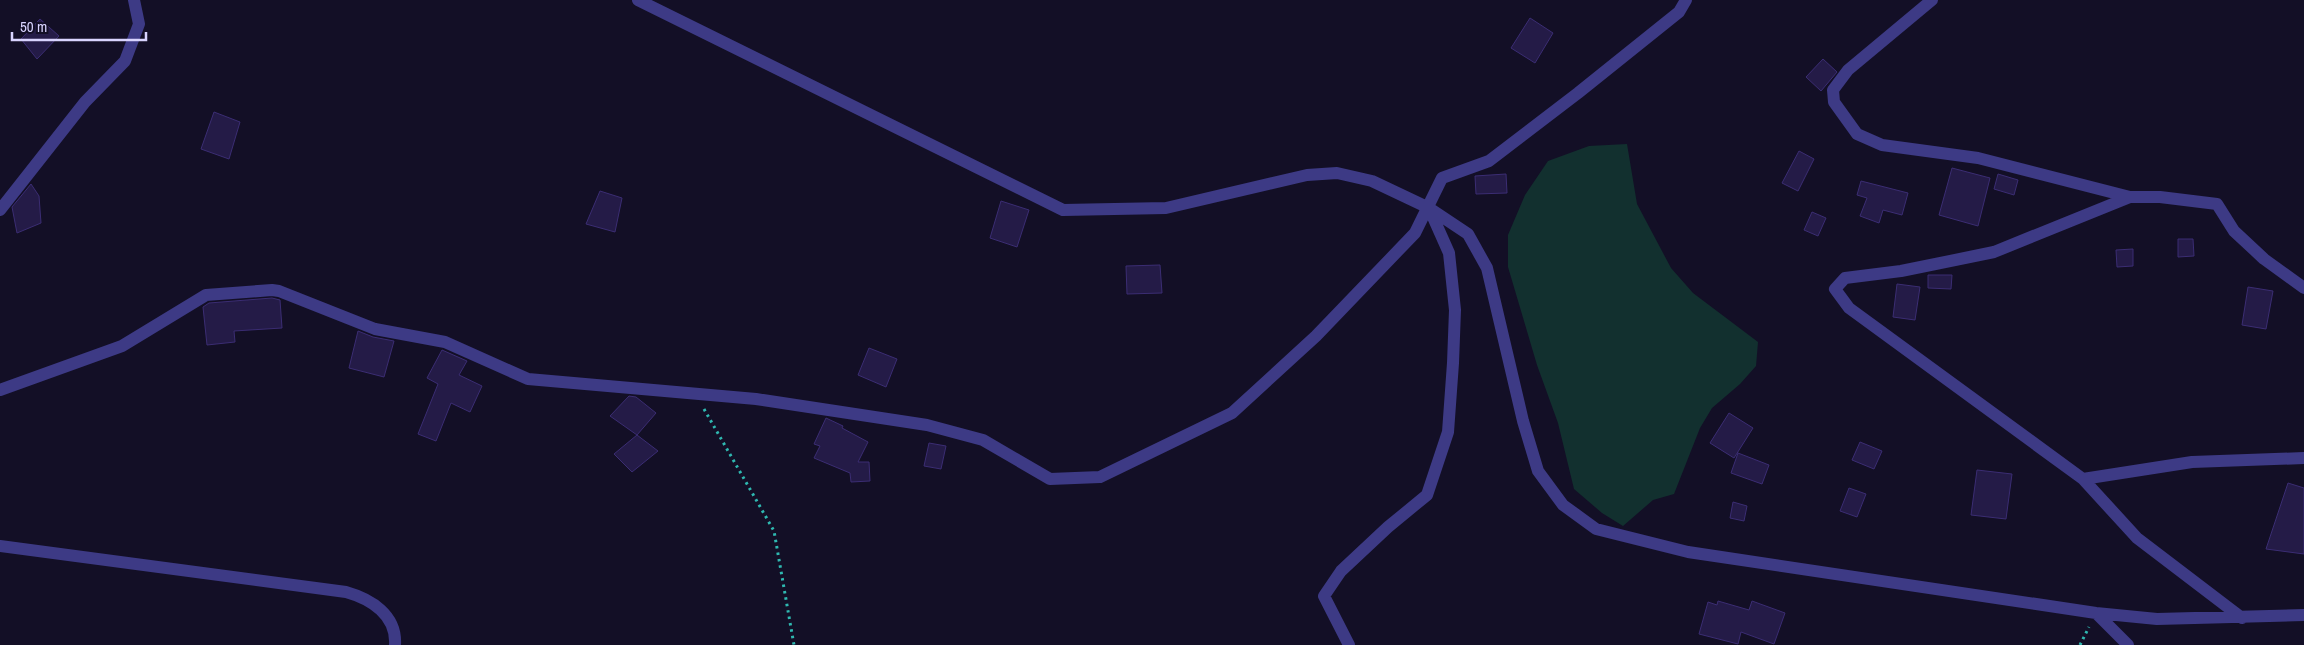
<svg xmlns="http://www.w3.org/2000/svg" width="2304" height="645" font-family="'Archivo Narrow',sans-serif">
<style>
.green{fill:#12302f}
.building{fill:#241b47;stroke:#3b2d73}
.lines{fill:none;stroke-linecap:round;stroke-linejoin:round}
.path{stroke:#2fb8b0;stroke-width:3;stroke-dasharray:2.5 4;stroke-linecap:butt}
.minor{stroke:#3d3a85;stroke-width:12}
</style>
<rect width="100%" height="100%" fill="#130f26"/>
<!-- green -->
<path class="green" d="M1627,144L1637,204L1671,268L1693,293L1758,342L1756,366L1740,384L1712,408L1700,428L1674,494L1653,500L1623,526L1602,513L1574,489L1558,423L1537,365L1508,267V235L1525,195L1548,161L1589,146Z"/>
<!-- building -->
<path class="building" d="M1530,18L1553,33L1535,63L1511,48Z
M40,19L59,36L37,59L21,39Z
M1823,59L1837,72L1821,91L1806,77Z
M214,112L240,122L229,159L201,149Z
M1799,151L1814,159L1798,191L1782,183Z
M1952,168L1990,178L1978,226L1939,215Z
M1506,174L1507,193L1476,194L1475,176Z
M1998,174L2018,180L2014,195L1994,189Z
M1861,181L1908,193L1902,215L1883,210L1879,223L1860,216L1867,198L1857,195Z
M31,184L39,196L41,223L17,233L12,207Z
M600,191L622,198L615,232L586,224Z
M1001,201L1029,210L1017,247L990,238Z
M1812,212L1826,218L1818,236L1804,230Z
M2178,239H2193L2194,256L2178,257Z
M2133,249V266L2117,267L2116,250Z
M1160,265L1162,293L1127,294L1126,266Z
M1928,275H1952L1951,289L1928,288Z
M1897,284L1920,287L1915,320L1893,317Z
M2248,287L2273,291L2266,329L2242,325Z
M272,298L280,300L282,328L234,331L235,342L207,345L203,307L209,303Z
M358,331L373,337L394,341L384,377L349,368Z
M869,348L897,359L886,387L858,375Z
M442,350L467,361L459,375L482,386L470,412L451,403L436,441L418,434L438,384L427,378Z
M629,396L636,397L656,413L637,435L610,416Z
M1729,413L1753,428L1734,458L1710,443Z
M826,418L843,426L842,428L868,442L858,462H869L870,481L851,482L850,473L814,458L820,446L814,444Z
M637,435L658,451L632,472L614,454Z
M1860,442L1882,451L1874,469L1852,460Z
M929,443L946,446L941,469L924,466Z
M1738,453L1769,465L1762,484L1731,473Z
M1977,470L2012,474L2006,519L1971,515Z
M2288,483L2304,488V554L2266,549Z
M1849,488L1866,494L1857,517L1840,511Z
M1733,502L1747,506L1744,521L1730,518Z
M1718,601L1749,610L1752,601L1785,613L1774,644L1741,632L1738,644L1699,634L1708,602L1717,605Z"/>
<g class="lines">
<!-- path -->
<path class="path" d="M704,409L774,531L794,645
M2080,645L2089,627"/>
<!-- minor -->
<path class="minor" d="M638,0L1063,210L1166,208L1307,175L1337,173L1372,181L1429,208L1468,234L1487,268L1523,421L1538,471L1563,505L1596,529L1688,552L2096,613L2157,619L2304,615
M1932,0L1848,70L1833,90L1834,102L1857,134L1882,145L1978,158L2130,197
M0,210L85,102L125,61L139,24L134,0
M0,390L122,346L206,295L272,290L279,291L375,329L445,342L528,379L756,399L927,425L983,440L1050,479L1100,477L1232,413L1316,336L1415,233L1442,178L1489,161L1578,93L1679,12L1686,0
M2083,479L2192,462L2304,458
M0,546L346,592C371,599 397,615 395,645
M2096,613L2128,645
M2242,618L2137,538L2083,479L1849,308L1835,289L1845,278L1901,271L1994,252L2130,197H2160L2217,204L2234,231L2264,259L2304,288
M1349,645L1324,596L1341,571L1388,527L1427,495L1448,432L1453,363L1455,310L1449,253L1429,208"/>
</g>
<!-- scale -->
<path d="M12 32v8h134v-8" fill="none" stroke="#d9d4ff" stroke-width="2.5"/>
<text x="20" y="32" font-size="15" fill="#d9d4ff" stroke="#130f26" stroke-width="4" paint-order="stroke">50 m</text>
</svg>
